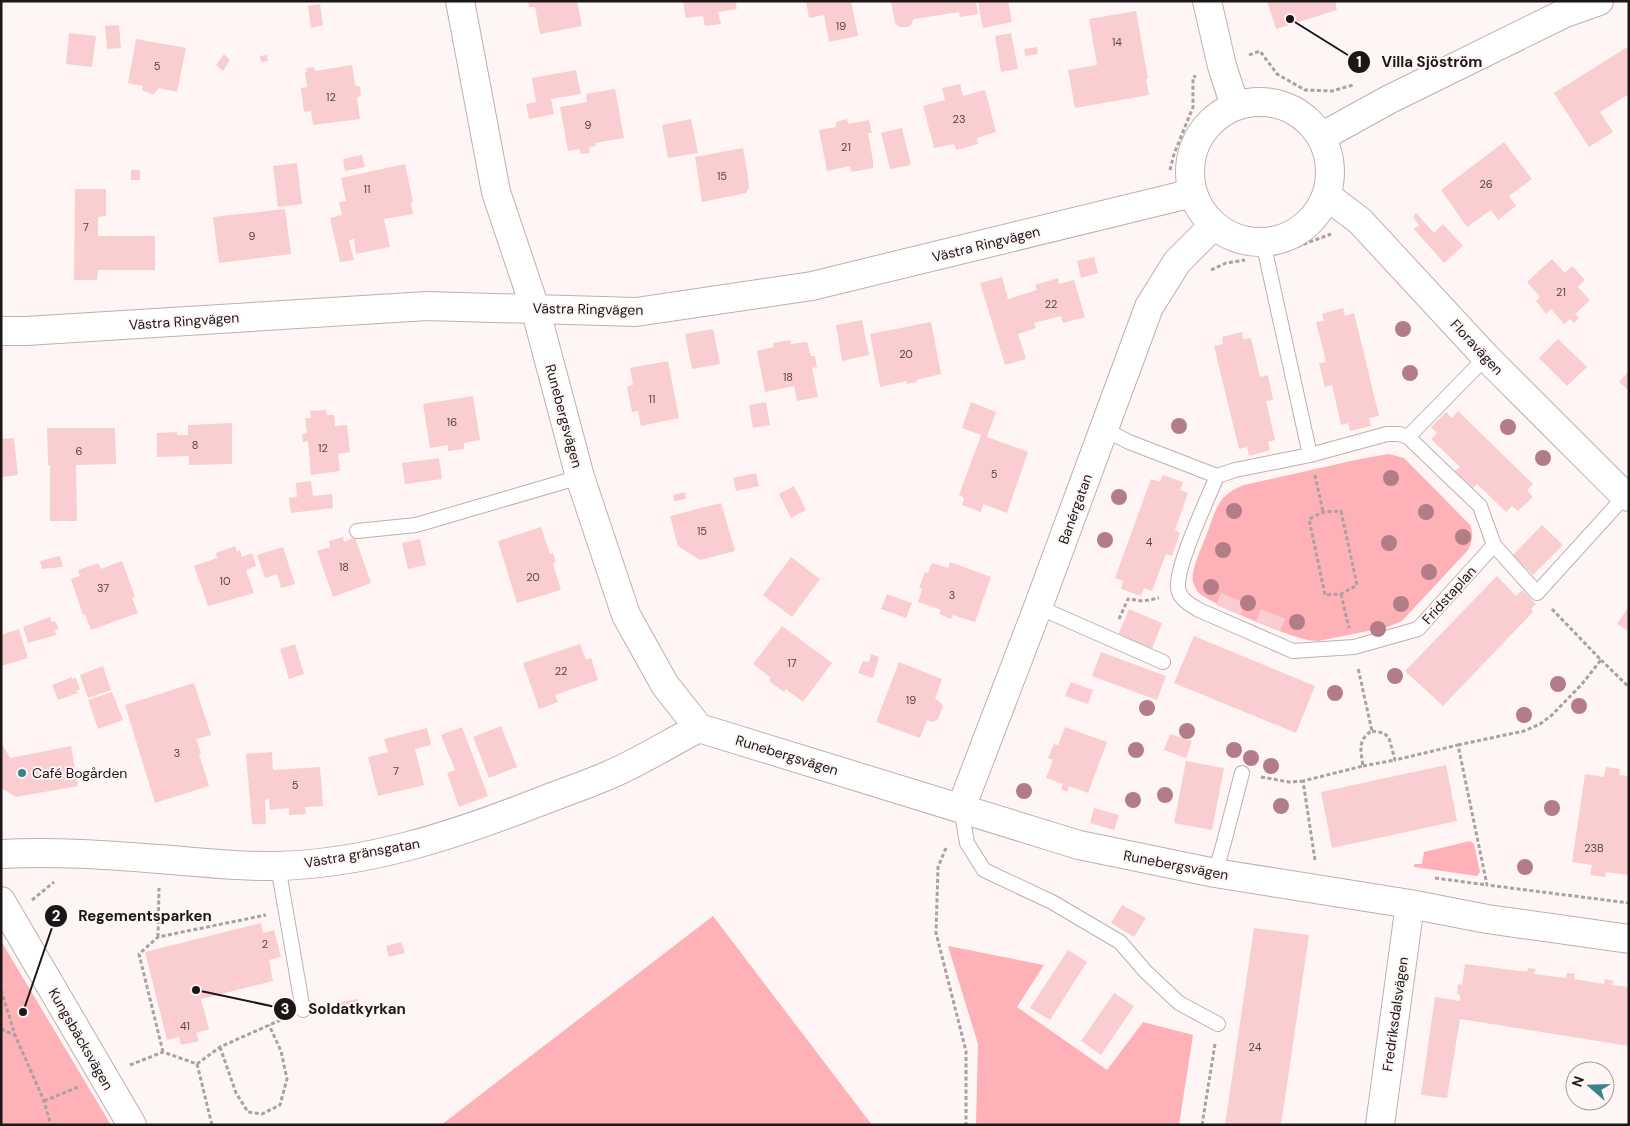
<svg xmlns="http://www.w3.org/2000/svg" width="1630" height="1126" font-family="'DM Sans',sans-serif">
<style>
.green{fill:#feb1b6}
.building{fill:#faced0}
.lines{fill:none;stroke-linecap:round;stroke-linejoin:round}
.service-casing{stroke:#beafb0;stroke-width:16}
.minor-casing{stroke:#beafb0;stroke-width:30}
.tertiary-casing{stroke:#beafb0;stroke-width:30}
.path{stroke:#aaa2a2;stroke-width:3;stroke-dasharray:4 2.5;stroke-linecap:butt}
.service{stroke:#fff;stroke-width:14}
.minor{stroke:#fff;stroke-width:28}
.tertiary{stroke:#fff;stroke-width:28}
.tree{fill:#b27d86}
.poi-dot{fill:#3b838a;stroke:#fff5f5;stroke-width:2}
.labels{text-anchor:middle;stroke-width:4;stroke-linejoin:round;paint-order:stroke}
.number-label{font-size:11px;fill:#544545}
.street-label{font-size:14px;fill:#1c1717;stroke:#fff5f5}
.poi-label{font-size:14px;fill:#1c1717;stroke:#fff5f5;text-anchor:start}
.leader{fill:none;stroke:#1c1717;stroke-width:2}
.callout-dot{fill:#1c1717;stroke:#fff5f5;stroke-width:2}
.mark-label{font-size:15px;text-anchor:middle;font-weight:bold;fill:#fff}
.callout-label{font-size:15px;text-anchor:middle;font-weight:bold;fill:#1c1717;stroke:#fff5f5;stroke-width:4;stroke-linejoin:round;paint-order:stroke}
</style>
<rect width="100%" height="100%" fill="#fff5f5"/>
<!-- green -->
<path class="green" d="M1389,454L1404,458L1470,525C1474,534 1472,542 1468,550L1402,621L1388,627L1318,641C1312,641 1306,640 1300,638C1282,633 1208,603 1198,592C1196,589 1194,585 1193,582C1190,571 1204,542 1208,531C1217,506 1219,495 1244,485L1360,459Z
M1470,841L1474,844L1480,872L1477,876L1414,867V864H1422L1424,852Z
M713,916L872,1125H441Z
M1,941L111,1125H1Z
M948,946L1044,965L1017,1007L1107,1070L1143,1022L1193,1035L1179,1125H976L978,1044Z"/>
<!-- building -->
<path class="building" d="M528,1H577L582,26L540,34L535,7H529Z
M683,1H735L737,9L718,12L721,24L705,26L703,16L686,18Z
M806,1H851L858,36L829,42L824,15L809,18Z
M891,1H976L978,14L960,17L959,12L914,19L910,26L905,27H899L895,23Z
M1008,1L1012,22L983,28L978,2Z
M1267,1H1335L1337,10L1276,29Z
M320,4L323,25L311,28L308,6Z
M1136,11L1148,79H1146L1149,95L1075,108L1068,70L1097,65L1089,19Z
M119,25L121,48L107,49L105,26Z
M69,33L96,36L92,67L66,64Z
M1011,33L1018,69L1001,72L995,36Z
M136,39L186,48L177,92L159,88L154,94H151L142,90L143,86L128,83Z
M1629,46V94L1600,112L1613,132L1589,147L1554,93Z
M1037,47L1038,54L1025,56L1024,49Z
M224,54L230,60L223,71L216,65Z
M267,55L268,61L261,62L260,56Z
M352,65L355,85L360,87L361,95L357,98L360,119L313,125L311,111L304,112L301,88L307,87L305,72H307L306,68L314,67L315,71Z
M576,70L581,94L551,99L554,114L529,119L526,104L536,102L532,78Z
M960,84L963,96L985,90L996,132L977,138L978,144L956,150L954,144L934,148L923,106L945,100L942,88Z
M615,89L624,138L595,143L596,146L589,147L590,153L581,154L579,149L568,151L560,107L587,102L586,94Z
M691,119L698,153L668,158L662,125Z
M847,119L848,124L869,120L872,133H868L873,161V168L851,172L850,166L827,171L819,130L836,127V122Z
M902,128L911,165L890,169L881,133Z
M1504,142L1532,179L1509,196L1516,206L1498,220L1491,210L1467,227L1441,190Z
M743,148L748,177L749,188L746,193L702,202L695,157Z
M362,155L365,167L345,171L343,159Z
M297,163L302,204L278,207L273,166Z
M405,164L413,202H411L413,214L384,219L390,247L356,254L354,239L349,240L354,260L340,262L330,218L342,215L339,202L346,201L341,178Z
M131,170H140V180H131Z
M75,189H106V216L98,217V236H155V270H98L97,280H74Z
M285,209L291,254L219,263L213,217Z
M1416,213L1434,233L1443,224L1463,246L1444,263L1414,229L1419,225L1413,217Z
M1094,257L1098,273L1081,278L1077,261Z
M1552,259L1565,273L1572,266L1585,280L1578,287L1590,300L1575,314L1579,318L1574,323L1570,319L1564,324L1551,309L1546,314L1536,301L1540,297L1527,282Z
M1002,277L1008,299L1037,290L1035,285L1058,278L1059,284L1074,280L1085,317L1063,323L1061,316L1034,323L1036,328L1018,334L1026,359L1005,365L980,283Z
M1343,308L1345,316L1354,313L1379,416L1369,418L1371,426L1350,431L1348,423L1341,425L1332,385L1325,387L1319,363L1326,362L1316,322L1324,321L1322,314Z
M862,320L869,355L842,361L836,325Z
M931,322L941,374L916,380L917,382L907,384L906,381L880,387L870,334Z
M713,329L720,364L692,369L685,334Z
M1242,332L1243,339L1251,338L1260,377L1268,375L1273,400L1266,401L1275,440L1268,442L1270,450L1249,456L1247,447L1239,449L1214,346L1223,344L1222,337Z
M1558,339L1587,367L1567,386L1539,358Z
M790,340L791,344L807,342L811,356H815L817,367L812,368L818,397L797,401L794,386L765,392L757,351L774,347L773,343Z
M668,361L679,418L641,426L638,411L632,412L627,387L633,385L630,368Z
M1629,371V391L1619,382Z
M473,396L480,440L464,443V449L448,451V445L430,448L423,404Z
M766,402L770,425L753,428L749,405Z
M971,402L996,412L987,437L1028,452L1007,513L983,504L981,512L962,505L964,498L959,495L981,435L962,428Z
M326,410L327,415H334L335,426L347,425L350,452L338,454L340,471L311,475L308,441L303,442L302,434L307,433L305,418H311L310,411Z
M1458,411L1533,484L1527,490L1533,497L1518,511L1512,506L1506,512L1477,484L1473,488L1455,471L1460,467L1431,439L1437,433L1431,427L1446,412L1452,418Z
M232,423V464L189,465V456L157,457V433L177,432V435H188V425Z
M47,428H115L116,464L76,465L77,521H50V465H48Z
M14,438L18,475L1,477V439Z
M439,458L442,479L405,484L402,463Z
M756,473L759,486L736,491L733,478Z
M1163,475L1183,482L1180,490L1188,493L1175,530L1180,533L1172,556L1166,554L1152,591L1144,588L1141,596L1121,589L1123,581L1115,578L1151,479L1160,482Z
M311,481L313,496L332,494L333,508L291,513L289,498L297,497L296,483Z
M794,486L806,510L791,518L779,494Z
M685,492L686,499L674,501L673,495Z
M721,503L735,551L700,560L678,546L670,516Z
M1542,525L1563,545L1533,575L1513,555Z
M541,527L550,554L553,553L556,562L553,564L561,590L517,603L498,541Z
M343,537L344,542L355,537L371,583L333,597L317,551L330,547L329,541Z
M420,539L426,565L408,569L402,543Z
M235,546L237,552L240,550L242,557L252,553L256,566L246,570L254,593L208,606L194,566L217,558L216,553Z
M283,547L295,584L281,588L277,574L266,578L264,575L257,555Z
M60,556L63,567L42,569L40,561Z
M791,557L820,579L792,617L763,595Z
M122,561L135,597L132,598L138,613L91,630L85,614L83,615L71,579L80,576L78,570L98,563L101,569Z
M950,562L991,577L975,622L953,615L951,619L939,614L941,610L918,602L922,589L919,588L925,572L928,573L932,563L948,568Z
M1497,576L1516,596L1522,590L1536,604L1531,609L1533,612L1443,706L1405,671Z
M1221,593L1245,603L1240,615L1216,605Z
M887,594L912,603L906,618L881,609Z
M1629,606V631L1617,624Z
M1129,609L1162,623L1152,649L1118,635Z
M1261,609L1285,619L1280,631L1256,621Z
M50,617L52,622L55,621L59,629L55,630L56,635L28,643L23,627Z
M782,626L832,663L803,702L786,689L784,692L769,681L771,678L753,664Z
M19,629L28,658L1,666V635Z
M1194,636L1315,686L1296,733L1174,683Z
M295,644L304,674L289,679L280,649Z
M580,644L586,660L591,658L598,680L555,695L558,702L539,709L523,663Z
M1101,652L1166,676L1157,700L1092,676Z
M871,654L879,657L873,678L858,673L863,661L869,662Z
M899,662L942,679L935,699L939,701L943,706L938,719L932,722L927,720L920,738L876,722Z
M103,666L111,690L88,698L80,675Z
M72,677V679L76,678L80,690H76L78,693L58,700L52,685Z
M1071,682L1093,690L1088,704L1065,696Z
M194,683L211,735L196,739L201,753L199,754L209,786L155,803L125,705Z
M112,692L123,720L98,729L88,700Z
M501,726L517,767L489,778L473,737Z
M462,727L488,796L459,807L447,773L455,770L441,735Z
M1065,727L1107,742L1088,793L1069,786L1067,792L1061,789L1063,784L1046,778L1053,760L1048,758L1054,744L1058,745Z
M427,728L431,745L415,749L424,785L378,796L368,757L388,752L384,739Z
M1170,734L1192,741L1186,758L1164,750Z
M1,742L10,758L71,746L78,786L16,797L1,788Z
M272,752L273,770L320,767L323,806L305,807L306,814L289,815V808L270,810L269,799L265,800L266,824H252L246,754Z
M1186,761L1224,768L1212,830L1174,823Z
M1446,765L1457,821L1332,848L1321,792Z
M1606,767L1620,769L1619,775L1629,776V875L1606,872L1605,877L1590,875L1592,865L1572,862L1585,774L1604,777Z
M1094,808L1119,815L1114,830L1090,823Z
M1122,905L1146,918L1134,937L1111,923Z
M261,923L263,933L274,930L281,957L269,960L273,981L201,999L209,1029L196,1033L199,1041L181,1045L179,1037L167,1040L145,952Z
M1254,928L1309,935L1281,1125H1225Z
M401,942L405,953L389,957L386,946Z
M1068,950L1087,962L1050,1020L1030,1008Z
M1465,964L1527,972L1528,968L1536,969L1534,974L1566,978L1567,973L1575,974L1574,979L1604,984L1605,979L1614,981L1612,985L1629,987V1046L1460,1019L1447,1098L1421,1095L1435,997L1460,1001V995L1457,994L1458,984L1462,985Z
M1114,993L1134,1006L1101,1055L1081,1041Z
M358,999L359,1008L342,1011L341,1002Z"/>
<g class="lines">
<!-- service casing -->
<g class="service-casing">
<path id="service" d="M1263,242L1310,455
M1104,429L1129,442L1217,476
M1387,434H1399L1408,437L1480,506L1494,545L1418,629L1354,647L1293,651L1199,610C1191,605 1179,599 1178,588C1176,565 1207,501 1217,476L1235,470L1310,455Z
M1408,437L1486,357
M357,531L416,525L580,477
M1494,545L1537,593L1625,496
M1038,607L1163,662
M961,808L967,843L984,870L1052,902L1120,942L1146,972L1179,1003L1218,1024
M278,866L303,1010
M1215,873L1223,846L1242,773"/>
</g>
<!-- minor casing -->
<g class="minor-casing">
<path id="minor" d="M460,1L496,192L535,308L580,477L626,615L665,685L699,728L1079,845L1215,873L1410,904L1487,919L1629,939
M1207,1L1222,66L1235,106
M1190 172a70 70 0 1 1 140 0a70 70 0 1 1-140 0Z
M1321,137L1390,99L1565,13L1599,1
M1327,196L1360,221L1486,357L1625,496L1629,497
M1,331H26L427,306L636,312L812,286L1193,193
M961,808L1038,607L1149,307L1177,262L1214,225
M1,854C54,851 107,855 159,859C199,862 237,867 276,866C367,864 455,835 539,802C562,793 586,785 609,775C640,762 669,743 699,728
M1380,1125L1410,904"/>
</g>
<!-- tertiary casing -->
<g class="tertiary-casing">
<path id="tertiary" d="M1,901L132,1125"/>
</g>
<!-- path -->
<path class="path" d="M1249,55L1260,51L1277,74L1305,90L1332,91L1353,85
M1170,170L1174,154L1193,107V77L1196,76
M1285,251L1331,234
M1211,270L1226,263L1245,260
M1315,475L1323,512
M1341,511L1357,585L1341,594L1325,595L1309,519L1323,512Z
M1341,594L1349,628
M1119,619L1128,599L1143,601L1159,598
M1601,660L1629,687
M1372,731L1384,733L1389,738L1395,760L1458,745L1487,885L1629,903
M1458,745L1524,731L1540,724L1552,715L1582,684L1601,660L1551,608
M1363,766L1395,760
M1261,777L1289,782L1303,781
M946,848L938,867L936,933L966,1051V1125
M1315,860L1303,781L1363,766C1361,752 1357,739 1372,731L1358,668
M1435,878L1487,885
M32,900L54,882
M158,937L159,888
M1,990L15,1035L44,1101L51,1125
M1,1029L14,1035
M220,1047L236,1093L248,1112L262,1114L280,1105L287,1079L281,1051L269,1025
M163,1052L139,954L158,937L266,915
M197,1064L212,1125
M130,1065L163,1052L197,1064L220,1047L285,1018
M44,1101L78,1087
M1202,1125L1215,1044"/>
<!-- service -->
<use href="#service" class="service"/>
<!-- minor -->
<use href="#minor" class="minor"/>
<!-- tertiary -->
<use href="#tertiary" class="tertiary"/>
</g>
<!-- trees -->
<g class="tree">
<circle cx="1403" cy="329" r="8"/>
<circle cx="1410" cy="373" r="8"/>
<circle cx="1179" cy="426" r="8"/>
<circle cx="1508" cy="427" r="8"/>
<circle cx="1543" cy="458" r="8"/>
<circle cx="1391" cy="478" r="8"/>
<circle cx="1119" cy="497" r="8"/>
<circle cx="1234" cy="511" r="8"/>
<circle cx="1426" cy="512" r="8"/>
<circle cx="1463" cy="537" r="8"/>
<circle cx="1105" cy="540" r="8"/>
<circle cx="1389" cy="543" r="8"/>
<circle cx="1223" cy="550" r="8"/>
<circle cx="1429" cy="572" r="8"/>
<circle cx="1211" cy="587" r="8"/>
<circle cx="1248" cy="603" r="8"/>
<circle cx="1401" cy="604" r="8"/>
<circle cx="1297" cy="622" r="8"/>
<circle cx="1378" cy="629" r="8"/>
<circle cx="1395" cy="676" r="8"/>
<circle cx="1558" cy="684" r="8"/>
<circle cx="1335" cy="693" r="8"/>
<circle cx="1579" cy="706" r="8"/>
<circle cx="1147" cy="708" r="8"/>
<circle cx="1524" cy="715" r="8"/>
<circle cx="1187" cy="731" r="8"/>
<circle cx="1136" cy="750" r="8"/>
<circle cx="1234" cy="750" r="8"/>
<circle cx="1251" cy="758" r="8"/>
<circle cx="1271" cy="766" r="8"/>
<circle cx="1024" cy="791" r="8"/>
<circle cx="1165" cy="795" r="8"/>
<circle cx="1133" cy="800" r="8"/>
<circle cx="1281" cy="806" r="8"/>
<circle cx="1552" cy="808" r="8"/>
<circle cx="1525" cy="867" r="8"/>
</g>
<!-- markers -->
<circle class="poi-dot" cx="22" cy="773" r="5"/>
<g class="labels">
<!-- number labels -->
<g class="number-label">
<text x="841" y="30">19</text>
<text x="1117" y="46">14</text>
<text x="157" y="70">5</text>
<text x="331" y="101">12</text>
<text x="959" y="123">23</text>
<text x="588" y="129">9</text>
<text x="846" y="151">21</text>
<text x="722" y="180">15</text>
<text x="1486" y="188">26</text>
<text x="367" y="193">11</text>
<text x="86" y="231">7</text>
<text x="252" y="240">9</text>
<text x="1561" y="296">21</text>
<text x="1051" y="308">22</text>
<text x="906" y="358">20</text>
<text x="788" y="381">18</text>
<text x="652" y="403">11</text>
<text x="452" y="426">16</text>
<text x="195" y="449">8</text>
<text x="323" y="452">12</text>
<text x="79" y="455">6</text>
<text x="994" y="478">5</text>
<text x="702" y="535">15</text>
<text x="1149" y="546">4</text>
<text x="344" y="571">18</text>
<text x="533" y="581">20</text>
<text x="225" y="585">10</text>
<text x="103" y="592">37</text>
<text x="952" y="599">3</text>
<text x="792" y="667">17</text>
<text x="561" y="675">22</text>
<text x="911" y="704">19</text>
<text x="177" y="757">3</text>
<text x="396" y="775">7</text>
<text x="295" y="789">5</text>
<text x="1594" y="852">23B</text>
<text x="265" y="948">2</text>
<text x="185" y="1030">41</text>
<text x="1255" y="1051">24</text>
</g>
<!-- street labels -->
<g class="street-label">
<text transform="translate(986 244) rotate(-14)" y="5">Västra Ringvägen</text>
<text transform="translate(588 309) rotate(1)" y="5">Västra Ringvägen</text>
<text transform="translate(184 321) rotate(-4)" y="5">Västra Ringvägen</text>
<text transform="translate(1477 347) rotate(47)" y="5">Floravägen</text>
<text transform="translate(564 416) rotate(75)" y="5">Runebergsvägen</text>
<text transform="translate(1075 509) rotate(-70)" y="5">Banérgatan</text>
<text transform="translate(1449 595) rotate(-48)" y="5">Fridstaplan</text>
<text transform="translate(787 755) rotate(17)" y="5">Runebergsvägen</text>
<text transform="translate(362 853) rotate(-10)" y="5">Västra gränsgatan</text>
<text transform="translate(1176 865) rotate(11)" y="5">Runebergsvägen</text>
<text transform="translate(1395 1014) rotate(-82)" y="5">Fredriksdalsvägen</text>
<text transform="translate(81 1039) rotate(60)" y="5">Kungsbäcksvägen</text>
</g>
<!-- poi labels -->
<g class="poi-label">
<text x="32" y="778">Café Bogården</text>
</g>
</g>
<!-- callouts -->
<path class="leader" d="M1290 19L1359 62M23 1012L56 916M196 990L285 1009"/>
<g class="callout-dot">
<circle cx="1290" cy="19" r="5"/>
<circle cx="23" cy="1012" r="5"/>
<circle cx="196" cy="990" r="5"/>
<circle cx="1359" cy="62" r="12"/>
<circle cx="56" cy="916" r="12"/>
<circle cx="285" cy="1009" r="12"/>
</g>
<g class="mark-label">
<text x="1359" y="67">1</text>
<text x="56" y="921">2</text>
<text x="285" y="1014">3</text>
</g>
<g class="callout-label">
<text x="1432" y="67">Villa Sjöström</text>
<text x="145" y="921">Regementsparken</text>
<text x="357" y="1014">Soldatkyrkan</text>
</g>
<!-- border -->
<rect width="1630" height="1126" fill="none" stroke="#1c1717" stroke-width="5"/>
<!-- north arrow -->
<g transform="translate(1590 1086) rotate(290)"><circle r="24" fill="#fff5f5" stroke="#a49c9c"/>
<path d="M0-4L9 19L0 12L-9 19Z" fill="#3b838a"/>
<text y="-8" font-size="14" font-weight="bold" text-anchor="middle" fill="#1c1717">N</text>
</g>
</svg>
